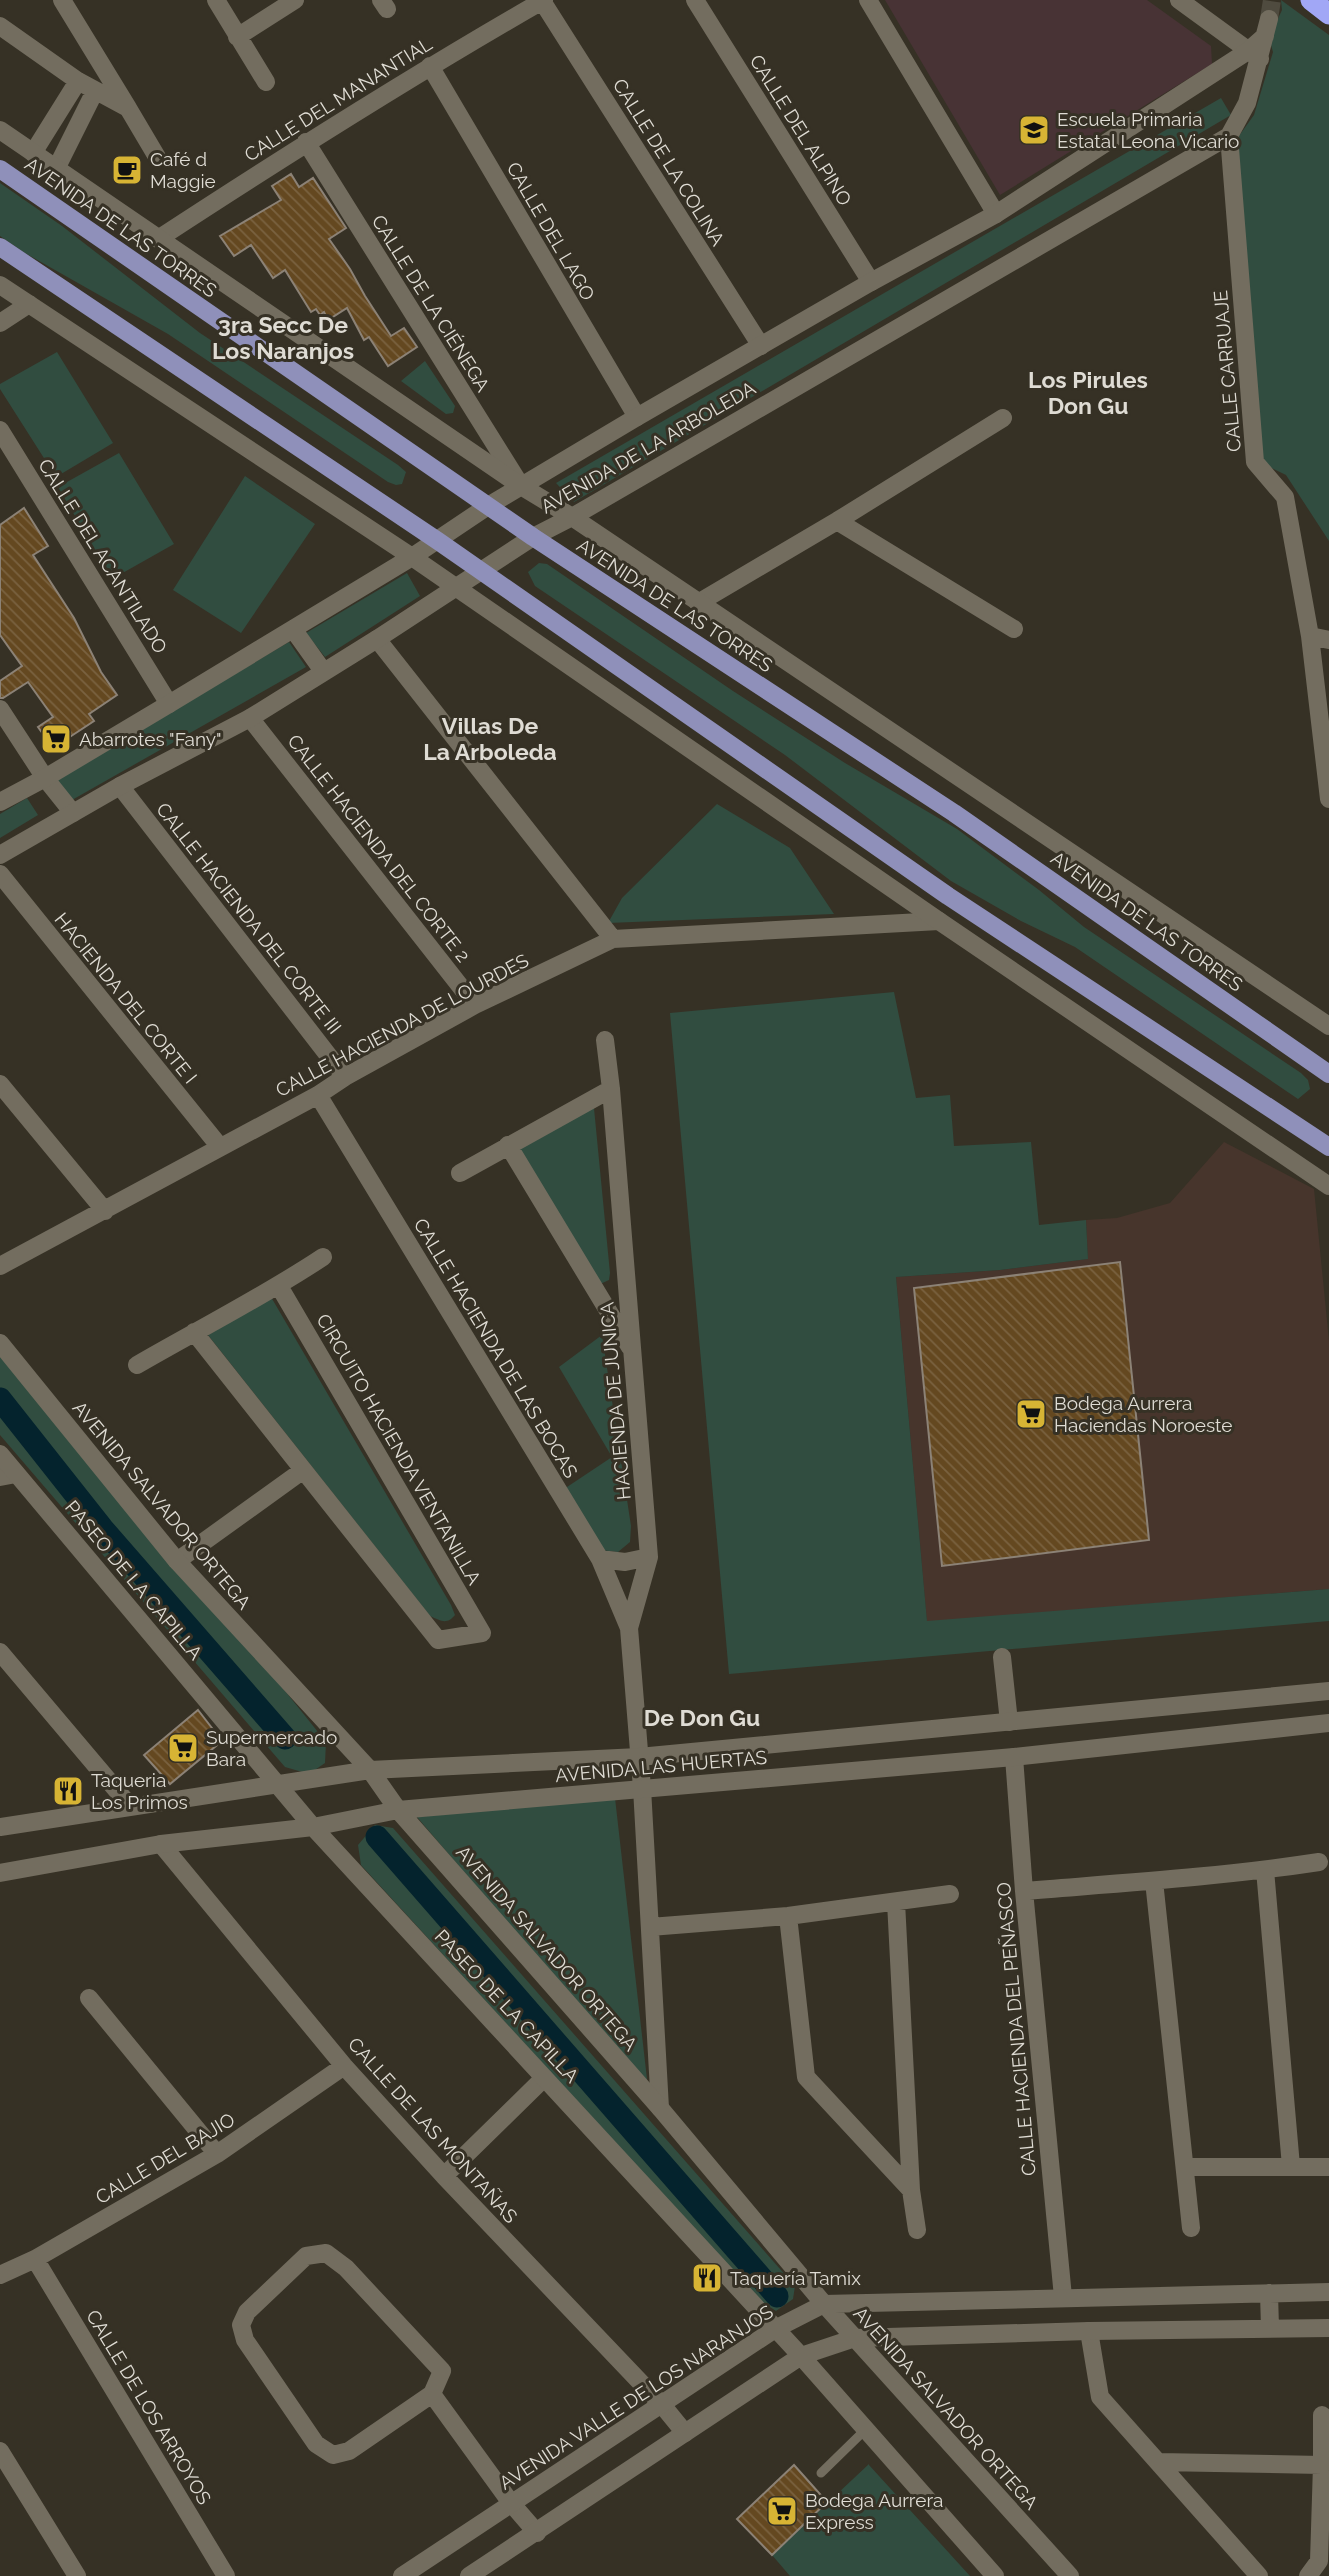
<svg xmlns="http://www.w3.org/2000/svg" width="1329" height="2576" font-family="Raleway,sans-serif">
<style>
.commercial{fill:#47352c}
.education{fill:#483335}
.green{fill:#314d40}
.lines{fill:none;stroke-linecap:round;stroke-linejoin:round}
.canal{stroke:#04232d;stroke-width:23}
.building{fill:url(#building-back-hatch);stroke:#8c8276;stroke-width:2}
.secondary-tunnel{stroke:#4f4b3f;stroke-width:18;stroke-dasharray:18 9;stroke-linecap:butt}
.lane{stroke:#736d5f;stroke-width:9}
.street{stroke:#736d5f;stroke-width:18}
.secondary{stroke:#736d5f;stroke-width:18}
.primary{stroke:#8f90ba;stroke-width:18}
.highway{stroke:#a1a7f6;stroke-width:21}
.labels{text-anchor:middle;stroke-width:6;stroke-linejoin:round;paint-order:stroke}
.street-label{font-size:19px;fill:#dfdcd4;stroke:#363125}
.poi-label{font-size:19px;fill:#dfdcd4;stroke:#363125;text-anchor:start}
.quarter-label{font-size:23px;font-weight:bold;fill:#dfdcd4;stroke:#363125}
</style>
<defs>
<pattern id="building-back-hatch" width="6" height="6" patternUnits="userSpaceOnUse" patternTransform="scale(1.75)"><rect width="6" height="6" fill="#644820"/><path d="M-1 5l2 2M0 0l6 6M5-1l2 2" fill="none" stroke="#7a6240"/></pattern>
</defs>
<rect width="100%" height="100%" fill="#363125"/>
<!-- commercial -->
<path class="commercial" d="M1224,1142L1314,1189L1329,1341V1589L927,1622L896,1277L1000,1270L1088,1259L1086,1220L1117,1218L1170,1203Z"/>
<!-- education -->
<path class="education" d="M885,0H1147L1211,46L1212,64L1000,195Z"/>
<!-- green -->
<path class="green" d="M1281,0L1329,35V541L1286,475L1263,464L1236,140L1254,115L1273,52L1269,38L1282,10Z
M1221,98L1231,115L574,502L556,483Z
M0,183L62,226L200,333L398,465L406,472L402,484L396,485L388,482L168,334L25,253L0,236Z
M57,352L113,443L56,477L0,389V384Z
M425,361L455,406L453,413L446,414L401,381Z
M119,453L174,544L112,579L58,487Z
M245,476L315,524L241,633L173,590Z
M539,563L547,564L733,691L845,763L957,829L1039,890L1084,927L1301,1073L1308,1080L1310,1089L1298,1099L1075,947L1021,921L951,881L785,755L535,586L528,572Z
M407,573L420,596L325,657L306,633Z
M289,642L306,667L72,800L56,779Z
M27,798L38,815L0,838V814Z
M717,804L790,848L834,914L608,923L622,898Z
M894,992L916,1098L950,1095L954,1146L1031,1142L1039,1225L1086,1220L1088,1259L1000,1270L896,1277L927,1621L1329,1589V1621L729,1674L670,1013Z
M593,1098L610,1273L609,1280L598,1285L517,1147Z
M271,1297L451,1605L455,1615C447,1625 441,1621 430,1616L208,1335Z
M602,1335L631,1526L630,1542L618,1552L600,1550L564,1489L612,1457L559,1367Z
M0,1336L326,1742L325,1763L309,1774L285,1767L0,1435Z
M615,1798L648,2088L417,1817Z
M375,1825L393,1828L795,2286L793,2299L776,2311L759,2300L361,1865L358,1845Z
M869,2464V2465L970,2576H790L772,2555Z"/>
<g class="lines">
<!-- canal -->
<path class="canal" d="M0,1399L102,1528L285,1738
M377,1837L777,2296"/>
</g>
<!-- building -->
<path class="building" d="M291,174L299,187L313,178L346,228L329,239L350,269L365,296L391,336L404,328L417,347L388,366L369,337L364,340L347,308L328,320L324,312L320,315L316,309L311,312L285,270L273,278L251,245L234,256L220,236L281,200L272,186Z
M24,508L48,546L33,555L74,618L101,672L117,695L89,714L94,721L53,748L38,727L53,717L28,682L3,698H0V681L22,666L0,635V525Z
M1120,1262L1149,1540L942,1566L914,1288Z
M198,1710L222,1741L170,1784L144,1755Z
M794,2465L827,2502L772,2555L737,2519Z"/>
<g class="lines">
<!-- secondary-tunnel -->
<path class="secondary-tunnel" d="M1269,19L1272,0"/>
<!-- lane -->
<path class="lane" d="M821,2473L865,2430"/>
<!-- street -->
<path class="street" d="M62,0L128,108
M216,0L266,82
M381,0L387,9
M695,0L871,282
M868,0L996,214
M1179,0L1260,59
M542,1L761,346
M0,26L78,81L128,108L157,157
M237,37L295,0
M430,66L637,417
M1229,136L1255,462L1285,497L1310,636L1329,799
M306,142L521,486
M33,153L78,81
M56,169L95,91
M158,239C285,156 413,75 544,0
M0,323L29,304
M0,430L169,704
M837,521L1014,629
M698,603L837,521L1003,418
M1310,636L1329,640
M377,639L613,939
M0,709L45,778L73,813
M250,718L475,1005
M120,786L345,1077
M0,874L220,1147
M605,1040L611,1089L649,1557L629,1628L642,1788L660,2108
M0,1084L105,1211
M318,1095L600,1559L629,1628
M508,1145L630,1347
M460,1173L611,1089
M0,1266L318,1095L345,1077L475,1005L613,939L939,921
M194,1332L438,1640L482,1633L279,1286
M137,1365C199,1329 263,1297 323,1257
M0,1477L16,1474
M600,1559L625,1562L649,1557
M177,1561L302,1471
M0,1652L130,1806
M1002,1657L1009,1722
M1014,1757L1024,1891L1063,2297
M161,1844L344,2066L444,2176L663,2406L685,2433
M1265,1870L1291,2166
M1154,1881L1191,2228
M1024,1891C1122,1883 1221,1877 1319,1862
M896,1902L911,2190L917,2230
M788,1916L806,2077L911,2190
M650,1927L788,1916L950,1894
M89,1998L217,2154
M1185,2167H1329
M444,2176L544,2078
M326,2253L346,2268L442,2371L432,2394L349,2451L333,2455L316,2444L245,2340L241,2325L247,2312L306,2256Z
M35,2259L226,2576
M0,2275L35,2259L217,2154L344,2066
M1089,2331L1100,2397L1259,2576
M432,2394L511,2503L537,2533
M1322,2415V2465
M0,2451L77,2576
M1158,2462L1322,2465L1319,2561L1308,2576"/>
<!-- secondary -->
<path class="secondary" d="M0,130L521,486L572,517L1329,1026
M0,285L412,557L939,921L1329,1186
M293,629L323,671
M0,802L45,778L169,704L412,557L488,506L637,417L871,282L996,214L1248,51L1265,36
M0,855L120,786L250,718L377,639L533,537L572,517L1229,136L1247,103L1269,19
M0,1343L177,1561L370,1770L398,1810L660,2108L824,2304L1070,2576
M0,1454L313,1827L801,2356L995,2576
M0,1827L370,1770L639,1757L1329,1691
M0,1873L161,1844L313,1827L398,1810L1014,1757L1329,1723
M1269,2293L1270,2328
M402,2576L775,2329L824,2304L1329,2292
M469,2576L801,2356L855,2338L1089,2331L1329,2328"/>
<!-- primary -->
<path class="primary" d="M0,169L533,537L954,813L1329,1074
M0,247L438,541L948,896L1329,1147"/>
<!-- highway -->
<path class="highway" d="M1311,0L1329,14"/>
</g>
<!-- icons -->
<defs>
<g id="school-square" transform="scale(1.575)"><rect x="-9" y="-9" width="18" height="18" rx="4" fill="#d7b434" stroke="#363125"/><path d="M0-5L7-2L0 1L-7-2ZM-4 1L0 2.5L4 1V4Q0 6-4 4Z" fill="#111"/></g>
<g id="cafe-square" transform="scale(1.575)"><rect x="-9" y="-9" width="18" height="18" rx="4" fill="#d7b434" stroke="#363125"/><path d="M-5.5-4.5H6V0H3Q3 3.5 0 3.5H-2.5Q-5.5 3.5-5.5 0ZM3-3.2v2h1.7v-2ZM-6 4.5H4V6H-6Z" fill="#111"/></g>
<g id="supermarket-square" transform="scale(1.575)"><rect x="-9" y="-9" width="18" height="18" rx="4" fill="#d7b434" stroke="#363125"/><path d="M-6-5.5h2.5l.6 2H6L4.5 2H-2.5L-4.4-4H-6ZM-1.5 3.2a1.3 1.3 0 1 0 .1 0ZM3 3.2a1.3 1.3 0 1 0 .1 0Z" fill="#111"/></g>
<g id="restaurant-square" transform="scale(1.575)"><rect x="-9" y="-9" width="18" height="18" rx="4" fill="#d7b434" stroke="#363125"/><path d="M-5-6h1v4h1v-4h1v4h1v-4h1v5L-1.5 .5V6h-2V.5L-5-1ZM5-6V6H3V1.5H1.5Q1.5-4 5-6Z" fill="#111"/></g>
</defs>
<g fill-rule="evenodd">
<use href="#school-square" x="1034" y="130"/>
<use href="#cafe-square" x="127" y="170"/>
<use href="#supermarket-square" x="56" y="739"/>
<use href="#supermarket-square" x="1031" y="1414"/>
<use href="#supermarket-square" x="183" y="1748"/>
<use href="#restaurant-square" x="68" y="1791"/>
<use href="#restaurant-square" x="707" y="2278"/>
<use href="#supermarket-square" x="782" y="2511"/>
</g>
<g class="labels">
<!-- street labels -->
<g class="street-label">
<text transform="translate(338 99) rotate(-32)" y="7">CALLE DEL MANANTIAL</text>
<text transform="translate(801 130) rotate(58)" y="7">CALLE DEL ALPINO</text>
<text transform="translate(669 162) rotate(58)" y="7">CALLE DE LA COLINA</text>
<text transform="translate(121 227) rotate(35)" y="7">AVENIDA DE LAS TORRES</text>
<text transform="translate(551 231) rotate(60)" y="7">CALLE DEL LAGO</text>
<text transform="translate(431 303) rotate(58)" y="7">CALLE DE LA CIÉNEGA</text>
<text transform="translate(1227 371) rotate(-95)" y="7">CALLE CARRUAJE</text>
<text transform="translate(648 447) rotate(-30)" y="7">AVENIDA DE LA ARBOLEDA</text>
<text transform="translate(103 556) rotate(58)" y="7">CALLE DEL ACANTILADO</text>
<text transform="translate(675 605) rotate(33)" y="7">AVENIDA DE LAS TORRES</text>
<text transform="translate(379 848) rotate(52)" y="7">CALLE HACIENDA DEL CORTE 2</text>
<text transform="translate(249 918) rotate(52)" y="7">CALLE HACIENDA DEL CORTE III</text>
<text transform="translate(1147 921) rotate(35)" y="7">AVENIDA DE LAS TORRES</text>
<text transform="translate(126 998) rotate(51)" y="7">HACIENDA DEL CORTE I</text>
<text transform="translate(402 1025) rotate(-28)" y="7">CALLE HACIENDA DE LOURDES</text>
<text transform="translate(496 1348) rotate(59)" y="7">CALLE HACIENDA DE LAS BOCAS</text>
<text transform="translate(615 1401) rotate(-95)" y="7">HACIENDA DE JUNICA</text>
<text transform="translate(399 1449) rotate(60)" y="7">CIRCUITO HACIENDA VENTANILLA</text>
<text transform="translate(162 1505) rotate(50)" y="7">AVENIDA SALVADOR ORTEGA</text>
<text transform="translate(134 1580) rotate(50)" y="7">PASEO DE LA CAPILLA</text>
<text transform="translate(661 1766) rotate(-5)" y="7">AVENIDA LAS HUERTAS</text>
<text transform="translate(547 1948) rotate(49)" y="7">AVENIDA SALVADOR ORTEGA</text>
<text transform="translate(507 2006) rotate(47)" y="7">PASEO DE LA CAPILLA</text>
<text transform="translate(1016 2029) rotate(-95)" y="7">CALLE HACIENDA DEL PEÑASCO</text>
<text transform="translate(433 2130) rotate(48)" y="7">CALLE DE LAS MONTAÑAS</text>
<text transform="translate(165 2158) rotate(-31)" y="7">CALLE DEL BAJIO</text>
<text transform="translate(636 2397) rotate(-33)" y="7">AVENIDA VALLE DE LOS NARANJOS</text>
<text transform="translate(149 2407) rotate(59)" y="7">CALLE DE LOS ARROYOS</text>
<text transform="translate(946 2408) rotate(48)" y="7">AVENIDA SALVADOR ORTEGA</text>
</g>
<!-- poi labels -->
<g class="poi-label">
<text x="1057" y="126">Escuela Primaria<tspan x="1057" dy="22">Estatal Leona Vicario</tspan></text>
<text x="150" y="166">Café d<tspan x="150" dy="22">Maggie</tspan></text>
<text x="79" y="746">Abarrotes "Fany"</text>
<text x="1054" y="1410">Bodega Aurrera<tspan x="1054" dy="22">Haciendas Noroeste</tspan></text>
<text x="206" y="1744">Supermercado<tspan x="206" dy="22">Bara</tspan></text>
<text x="91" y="1787">Taqueria<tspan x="91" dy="22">Los Primos</tspan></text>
<text x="730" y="2285">Taquería Tamix</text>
<text x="805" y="2507">Bodega Aurrera<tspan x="805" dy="22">Express</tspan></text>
</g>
<!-- quarter labels -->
<g class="quarter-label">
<text x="283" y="333">3ra Secc De<tspan x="283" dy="26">Los Naranjos</tspan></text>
<text x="1088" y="388">Los Pirules<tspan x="1088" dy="26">Don Gu</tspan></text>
<text x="490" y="734">Villas De<tspan x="490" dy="26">La Arboleda</tspan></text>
<text x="702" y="1726">De Don Gu</text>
</g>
</g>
</svg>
